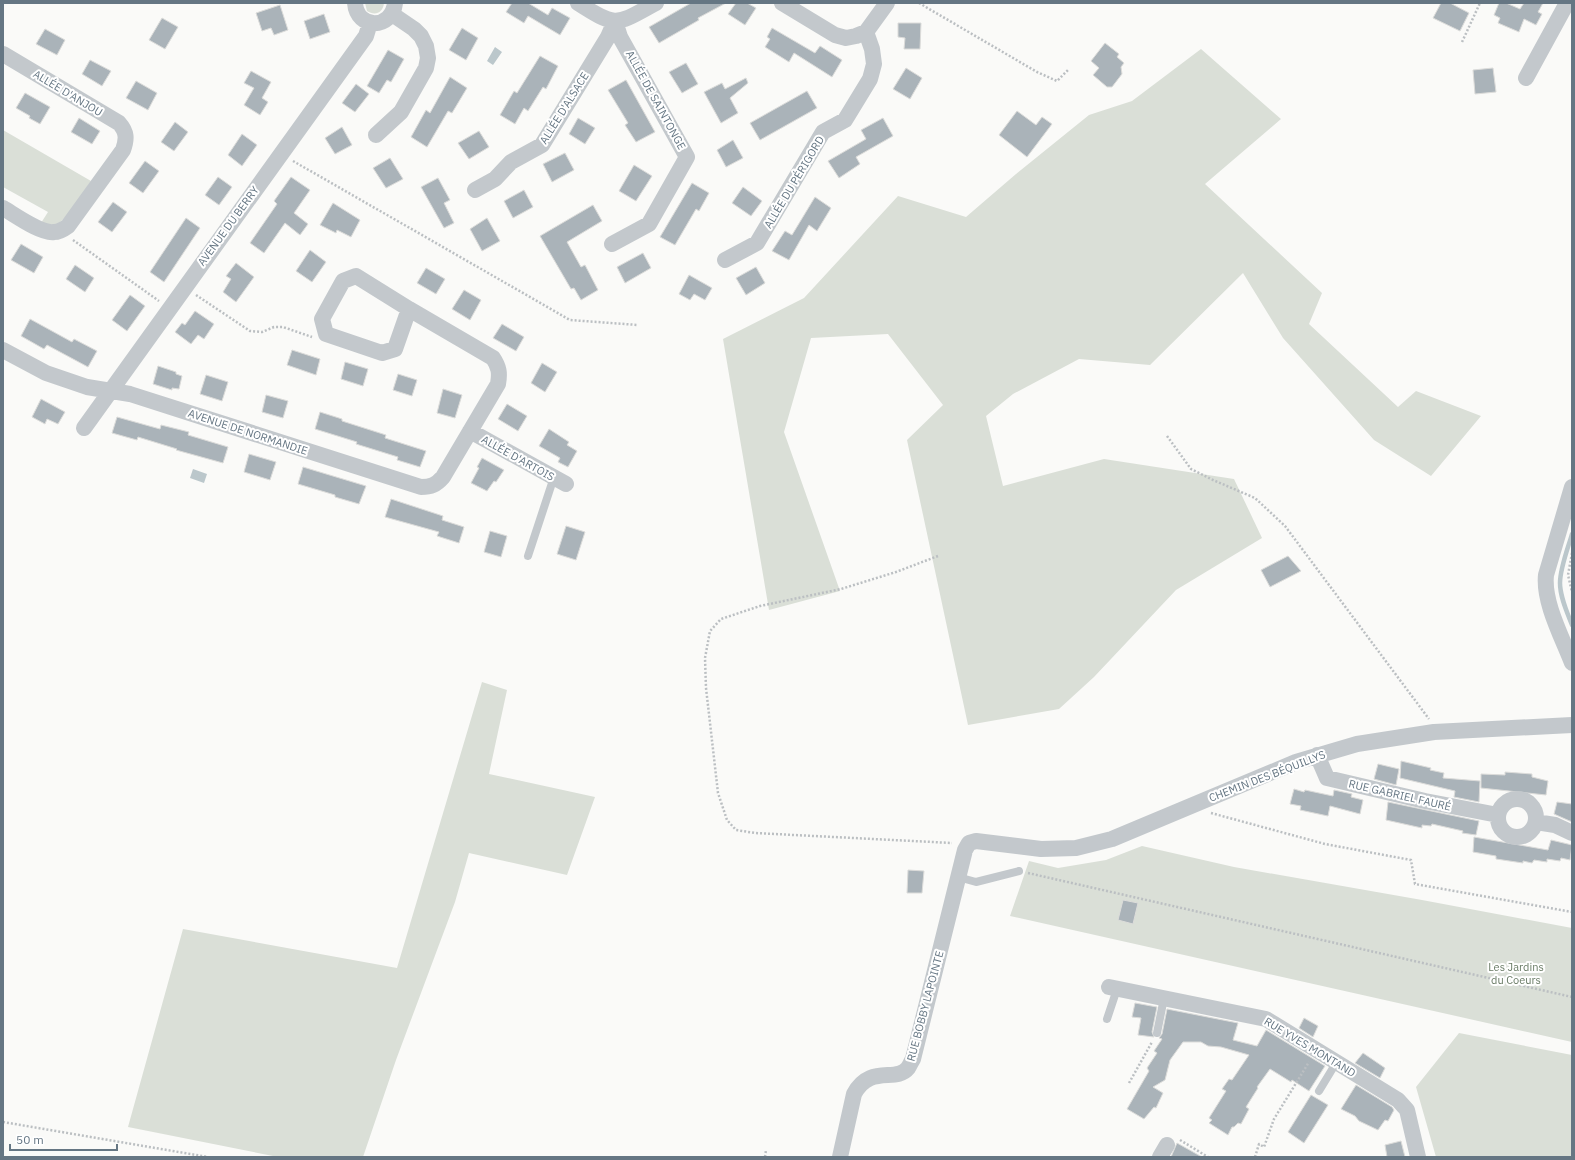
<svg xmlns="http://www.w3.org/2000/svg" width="1575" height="1160" font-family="'IBM Plex Sans',sans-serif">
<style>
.green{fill:#dadfd7}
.water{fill:#bbc7cb}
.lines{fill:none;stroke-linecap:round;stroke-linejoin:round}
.stream{stroke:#bbc7cb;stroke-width:4.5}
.building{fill:#aab3b9;stroke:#dcdcda}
.path{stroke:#bbbfc2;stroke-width:2.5;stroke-dasharray:2 2;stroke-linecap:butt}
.service{stroke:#c3c8cc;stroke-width:8}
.minor{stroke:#c3c8cc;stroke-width:16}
.labels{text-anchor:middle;stroke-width:4;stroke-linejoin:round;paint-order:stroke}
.street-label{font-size:11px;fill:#657683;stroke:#fff}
.park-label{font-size:11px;fill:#687a64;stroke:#fff}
</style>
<rect width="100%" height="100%" fill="#fafaf8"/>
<!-- green -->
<path class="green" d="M365,3H384C383,13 375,16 367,11Z
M1201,49L1281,119L1205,184L1322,293L1309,324L1398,407L1416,391L1481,416L1431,476L1374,440L1283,338L1243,273L1150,365L1079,359L1013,394L986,416L1003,486L1104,459L1234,479L1262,538L1176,590L1094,677L1059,709L968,725L907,440L943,405L888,334L811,338L784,432L840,591L769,610L723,339L804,298L898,196L966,217L1016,174L1089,115L1132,101Z
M3,130L91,181C83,193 69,218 57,224C51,226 47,225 41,223L48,212L3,187Z
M482,682L507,690L489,774L595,797L567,875L469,853L455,902L396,1060L363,1157H278L128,1127L183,929L397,968Z
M1142,846L1234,867L1422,900L1572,928V1042L1010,916L1029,861L1058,868L1106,860Z
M1459,1033L1572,1055V1157H1436L1416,1087Z"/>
<!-- water -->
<path class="water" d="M495,47L502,52L493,65L487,61Z
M193,469L207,474L204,483L190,478Z"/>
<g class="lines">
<!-- stream -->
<path class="stream" d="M1572,534C1568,548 1560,568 1560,583C1560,597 1567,612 1572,625"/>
</g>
<!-- building -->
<path class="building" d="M512,3H528L548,15L552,8L570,18L560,35L528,16L524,23L506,12Z
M691,3H726L698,18L699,20L659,43L649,27Z
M736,3H747L756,8L745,25L728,14Z
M1441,3H1450L1469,13L1460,31L1433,18Z
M1499,3H1506L1520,9L1524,3H1543L1538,12L1542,14L1536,25L1524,19L1519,32L1498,23L1500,18L1494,15Z
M280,5L288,30L274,35L271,28L262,31L256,13Z
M324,14L330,32L310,39L304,21Z
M162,18L178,27L165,49L149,40Z
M898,23H921L920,49H904L905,38L898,37Z
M462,28L478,38L466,60L449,50Z
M772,28L815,53L820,46L842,60L832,77L794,53L789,62L765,47L770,39L767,37Z
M45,29L65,40L57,55L36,44Z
M1105,43L1119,54L1117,57L1124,63L1121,67L1122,74L1112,87H1107L1093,75L1099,68L1091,61Z
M388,50L404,59L391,82L387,80L379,93L367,86Z
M540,56L558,66L546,89L543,87L528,111L524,108L515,124L500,115L514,91L517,93Z
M90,60L111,71L102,86L82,74Z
M686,63L698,84L682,93L669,72Z
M906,68L922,78L910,99L893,89Z
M1493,68L1496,92L1475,94L1473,70Z
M251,71L271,82L262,98L268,102L260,115L244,105L254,88L244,83Z
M450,77L467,88L452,113L448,111L427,147L411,137L426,110L430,113Z
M746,78L748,83L730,98L738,113L721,123L704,92L722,83L725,89Z
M626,80L655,132L636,142L625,125L628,123L608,90Z
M136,81L157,93L148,110L126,98Z
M356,84L369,94L355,112L342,103Z
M807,91L817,108L760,140L750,123Z
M25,93L50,107L40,124L29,118L30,116L16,108Z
M1017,111L1036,125L1042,117L1052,124L1027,157L999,135Z
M79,118L100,131L92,144L71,132Z
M578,118L595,128L585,144L569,134Z
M883,118L893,136L856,157L860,164L839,178L828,161L866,139L861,130Z
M175,122L188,132L174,151L161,142Z
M342,127L352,145L335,154L325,138Z
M479,131L489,147L469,159L458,143Z
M242,134L257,145L242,166L228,155Z
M733,140L743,158L726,167L717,150Z
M565,153L574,170L552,182L543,164Z
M390,158L403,179L386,188L373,168Z
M145,161L159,171L143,193L129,183Z
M634,165L652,176L636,201L619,191Z
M218,177L232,187L219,205L205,195Z
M291,177L310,190L294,213L308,224L300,235L285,223L264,253L250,243L277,204L274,201Z
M438,178L450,200L444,203L454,223L444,228L421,187Z
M692,183L709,193L699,211L696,209L675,245L660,237Z
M743,187L762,201L751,216L732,203Z
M524,190L533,207L513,218L504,201Z
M815,197L831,208L817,231L809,225L789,260L772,251L785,231L792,235Z
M113,202L127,212L112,232L98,222Z
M333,203L360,220L351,237L337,230L336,233L320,225Z
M593,205L602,221L567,242L581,267L585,265L598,290L581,300L574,288L571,289L540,236Z
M186,218L200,228L164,282L150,272Z
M487,218L500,241L482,251L470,229Z
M21,244L43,257L34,273L11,260Z
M310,250L326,262L312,282L296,271Z
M643,253L651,268L625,283L617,267Z
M236,263L254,277L236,302L223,292L231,279L226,276Z
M75,265L94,278L85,292L66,279Z
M756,267L765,283L746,295L736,278Z
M426,268L445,279L436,294L417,283Z
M689,275L712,288L705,300L694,294L690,300L679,294Z
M464,290L481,300L470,320L452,309Z
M130,295L145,306L127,331L112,320Z
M195,311L214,324L204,339L198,335L191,344L175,332L182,323L185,325Z
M30,319L72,342L74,339L97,351L88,367L47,345L44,349L21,336Z
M502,324L524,337L516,351L493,338Z
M292,350L320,359L316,375L287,365Z
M345,362L368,369L363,386L341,379Z
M542,363L557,372L545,392L531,383Z
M158,366L176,372V374L182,376L179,389L172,388V390L153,384Z
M398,374L417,380L412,396L393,390Z
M206,375L228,382L222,401L200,394Z
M443,389L462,395L455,418L437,413Z
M266,395L288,401L283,418L262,412Z
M41,399L65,412L58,424L47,419L45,424L32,417Z
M507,404L527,416L518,431L498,419Z
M320,412L342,419V421L386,435L385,438L426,451L420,467L397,460L398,457L356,444L357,442L315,429Z
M117,417L160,429L161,425L189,432L188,435L228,447L223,463L176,450L177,449L138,437L137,440L112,433Z
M549,429L569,442L567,445L577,451L568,467L558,462L560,458L539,446Z
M249,454L276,462L270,480L244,472Z
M482,458L504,470L496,482L494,481L487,491L471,483L479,468L477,467Z
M303,467L366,486L359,504L335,497V495L298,484Z
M391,499L443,516L442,520L464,527L459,543L437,536L439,532L385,517Z
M566,526L585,532L576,560L557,554Z
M490,531L507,536L501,557L484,552Z
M1288,556L1301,571L1270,587L1261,570Z
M1401,761L1431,768L1430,770L1444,773L1443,778L1480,781L1479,802L1454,797L1455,791L1400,778Z
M1378,764L1399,769L1396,785L1374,779Z
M1505,772L1532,774V777L1548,781L1546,795L1481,788V774L1505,775Z
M1294,789L1304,792L1305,790L1333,796L1334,790L1352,794L1351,797L1363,800L1360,814L1330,806L1328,816L1300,810L1301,806L1290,804Z
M1388,802L1479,821L1476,835L1462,833L1463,831L1432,824L1431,826L1422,825V828L1386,820Z
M1557,802L1572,804V822L1554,814Z
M1474,837L1548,850L1551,840L1572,845L1570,860L1561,858L1560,861L1547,859V862L1534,860L1532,863L1523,861V863L1496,859V856L1473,852Z
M908,870L924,871L922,893H907Z
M1123,900L1138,903L1133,924L1118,920Z
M1135,1003L1157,1007L1152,1032L1154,1037L1138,1035L1141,1018L1132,1017Z
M1167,1009L1238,1023L1233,1040L1257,1046L1266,1030L1325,1066L1309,1091L1292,1080L1291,1082L1270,1069L1257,1087L1258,1088L1246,1107L1249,1109L1241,1124L1238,1123L1234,1127H1232L1228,1135L1209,1123L1212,1120L1209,1118L1226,1091L1222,1089L1229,1079L1232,1080L1249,1055L1221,1047L1208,1046L1201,1042H1183L1170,1060L1165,1080L1153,1087L1163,1093L1156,1108L1154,1107L1144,1119L1127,1109L1149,1071L1147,1068L1157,1053L1154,1051L1162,1039L1159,1038L1162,1034Z
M1304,1018L1318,1026L1313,1037L1299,1028Z
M1363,1053L1385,1068L1380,1078L1355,1063Z
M1356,1085L1392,1107L1394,1110L1388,1121L1385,1120L1378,1130L1359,1121L1355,1116L1341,1109Z
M1311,1095L1328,1105L1304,1143L1288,1132Z
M1401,1141L1405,1157H1387L1385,1145Z
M1177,1143L1202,1157H1171Z"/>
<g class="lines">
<!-- path -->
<path class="path" d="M919,3L1037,72L1057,81L1069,69
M1462,42L1480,3
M293,161L570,320L638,325
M73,240L159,301
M196,295L250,331L262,332L274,327H283L312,337
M1167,436L1191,469L1213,480L1255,498L1285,526L1429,719
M1572,553L1568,575L1572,592
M938,556L896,572L841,589L760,606L721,619L710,631L705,658L706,688L718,793L727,820L736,830L755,833L952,843
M1211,813L1325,844L1411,860L1415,884L1572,912
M1028,873L1572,997
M1129,1083L1152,1042
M3,1122L208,1157
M1180,1140L1208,1157
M765,1157L766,1150
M1255,1157L1259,1144L1264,1147L1274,1119L1309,1062"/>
<!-- service -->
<path class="service" d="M528,556L554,477
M958,877L976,882L1019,871
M1107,1019L1117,989
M1157,1033L1164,998
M1319,1091L1336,1063"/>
<!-- minor -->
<path class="minor" d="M355,3C357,30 392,30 395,3
M578,3C617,28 616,25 656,3
M782,3L835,35L846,38L856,36L866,32L887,3
M3,54L119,123C127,132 127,139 123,150L68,226C64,229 60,232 54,232C41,234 15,215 3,208
M1526,78L1567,3
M376,135L401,112L426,68L428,58L426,46L421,36L414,29L392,14
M475,190L495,179L511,162L542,145L608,37L615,21
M612,244L649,224L687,157L620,37L615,21
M725,260L757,243L823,132L845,120L870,79L874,64L872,49L866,32
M3,350L46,373L87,387L130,394L421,487C431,487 436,485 443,477L498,384C500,373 499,367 493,358L409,309L356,276L343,281L322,319L326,334L382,353L395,349L409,309
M84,428L366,36L370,23
M470,431L566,484
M1572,487L1546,575C1543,602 1562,637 1572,663
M1317,755L1327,778L1425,801L1498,815
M1498 818a19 19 0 1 1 38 0a19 19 0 1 1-38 0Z
M1536,822L1555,825L1572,833
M1109,987L1266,1019L1398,1100L1407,1110L1418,1157
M840,1157L854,1094C870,1064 896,1083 908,1068C910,1065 911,1062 913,1059L965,850L969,843L976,841L1041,849L1076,848L1112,839L1296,762L1357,744L1434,732L1572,725
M1160,1157L1167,1145"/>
</g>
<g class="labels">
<!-- street labels -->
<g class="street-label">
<text transform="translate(68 93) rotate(31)" y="4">ALLÉE D'ANJOU</text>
<text transform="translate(656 100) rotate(61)" y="4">ALLÉE DE SAINTONGE</text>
<text transform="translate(564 108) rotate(-58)" y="4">ALLÉE D'ALSACE</text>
<text transform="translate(794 182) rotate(-59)" y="4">ALLÉE DU PÉRIGORD</text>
<text transform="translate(228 226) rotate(-54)" y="4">AVENUE DU BERRY</text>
<text transform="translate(248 432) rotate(18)" y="4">AVENUE DE NORMANDIE</text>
<text transform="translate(518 458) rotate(29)" y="4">ALLÉE D'ARTOIS</text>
<text transform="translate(1267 776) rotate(-21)" y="4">CHEMIN DES BÉQUILLYS</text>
<text transform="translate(1400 795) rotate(13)" y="4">RUE GABRIEL FAURÉ</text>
<text transform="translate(925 1006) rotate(-75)" y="4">RUE BOBBY LAPOINTE</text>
<text transform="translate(1310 1047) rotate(31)" y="4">RUE YVES MONTAND</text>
</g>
<!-- park labels -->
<g class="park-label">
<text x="1516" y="971">Les Jardins<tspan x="1516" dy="13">du Coeurs</tspan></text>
</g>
</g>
<!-- border -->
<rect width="1575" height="1160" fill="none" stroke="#657683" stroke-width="8"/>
<!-- scale -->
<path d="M10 1144v6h107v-6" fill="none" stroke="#657683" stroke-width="2"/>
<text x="16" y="1144" font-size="12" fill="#657683" stroke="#ffffff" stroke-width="3" paint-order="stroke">50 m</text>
</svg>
